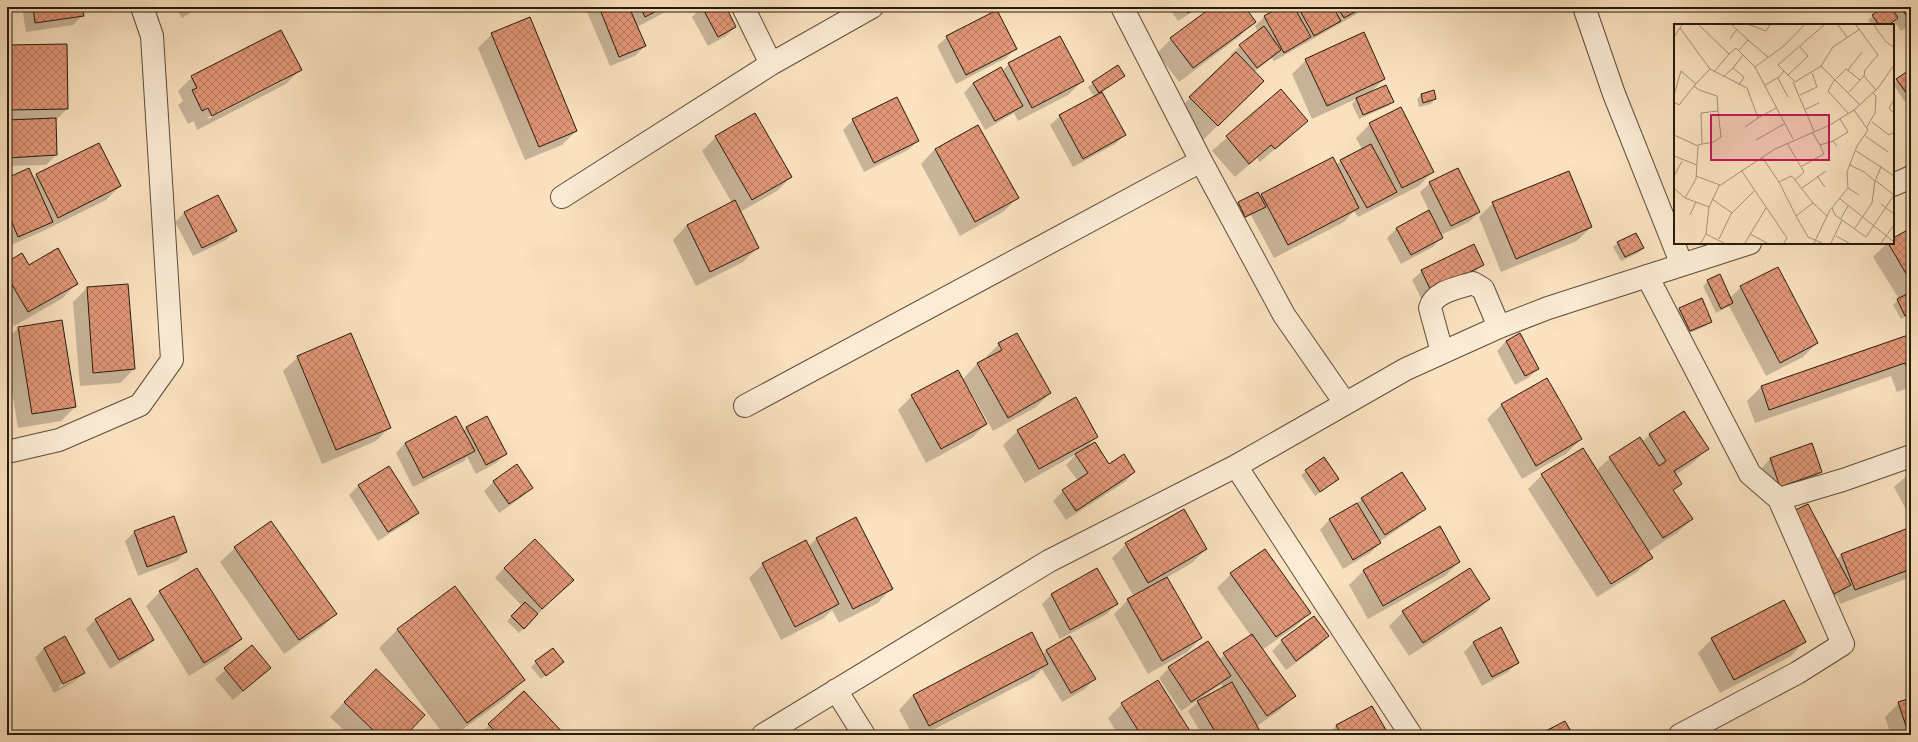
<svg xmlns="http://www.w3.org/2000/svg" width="1918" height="742" font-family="Cardo,serif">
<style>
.shadow{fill:#0003;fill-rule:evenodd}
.building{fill:url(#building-cross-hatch);stroke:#281b09}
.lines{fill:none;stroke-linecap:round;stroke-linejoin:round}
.minor-casing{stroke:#5d4d37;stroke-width:24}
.minor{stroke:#fcecd6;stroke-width:22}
.inset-road{fill:none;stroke:#a79277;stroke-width:1}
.view{fill:#c2185b;fill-opacity:0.15;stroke:#c2185b;stroke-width:2}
.inset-edge{fill:none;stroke:#281b09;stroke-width:2}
</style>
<defs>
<pattern id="building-cross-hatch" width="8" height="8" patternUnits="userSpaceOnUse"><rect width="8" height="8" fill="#e29778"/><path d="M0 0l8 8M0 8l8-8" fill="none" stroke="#b77a61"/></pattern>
</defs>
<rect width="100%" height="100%" fill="#fbe2c0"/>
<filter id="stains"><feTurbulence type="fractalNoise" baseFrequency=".005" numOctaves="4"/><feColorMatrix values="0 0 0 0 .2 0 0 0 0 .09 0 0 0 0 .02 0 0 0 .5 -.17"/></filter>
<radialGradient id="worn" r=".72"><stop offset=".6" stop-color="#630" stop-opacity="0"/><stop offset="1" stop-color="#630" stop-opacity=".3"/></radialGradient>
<!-- shadow -->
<path class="shadow" d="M22,7H81L82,16L73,25L26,32Z
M175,7H200L182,18Z
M585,7H675L637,27L645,46L635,56L610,66Z
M702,7H725L735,27L726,36L708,46L692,17Z
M1168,7H1200L1178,21Z
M1214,7H1243L1254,22L1240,36L1179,82L1157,53L1171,39Z
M1282,7H1364L1357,14L1274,61L1272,58L1254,72L1263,81L1203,140L1176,112L1232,57L1230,55L1240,46L1258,32L1255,26L1264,17Z
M1886,7H1889L1891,9L1893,7H1911V24L1901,31L1894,21L1890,25H1871L1868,20Z
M492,34L576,131L562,145L525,160L478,48Z
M947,37L1015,49L1006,58L956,84L937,46Z
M7,46L67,109L55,121L56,155L46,165L7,166Z
M1306,60L1384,79L1370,93L1393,101L1388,106L1359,119L1352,104L1356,99L1312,119L1292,74Z
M1009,64L1082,81L1068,95L1018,121L1014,113L985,130L964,93L973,83L1002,71Z
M1118,67L1124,76L1101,92L1125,135L1115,144L1073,167L1050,125L1060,116L1094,97L1088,87Z
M300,70L286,84L197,130L194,121L188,124L178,105L183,101L178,91L192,77ZM285,78V80L208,119L207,118Z
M1911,71V98L1905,102L1893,84Z
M1280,90L1307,121L1260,162L1257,158L1235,177L1212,151Z
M1421,95L1435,99L1431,104L1419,107L1417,99Z
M853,120L918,141L908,150L864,172L843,130Z
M1370,124L1433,171L1419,186L1358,217L1354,211L1344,222L1274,258L1251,215L1240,221L1234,207L1238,202L1257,193L1259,197L1262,195L1336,165L1341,161L1362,149L1356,138Z
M978,126L1017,198L1003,212L960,236L921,164L935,149Z
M716,137L791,177L777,191L740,212L757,248L743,262L696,286L673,240L687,225L732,203L702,151Z
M99,144L120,186L106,200L43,231L9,246L7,242V179H33L36,175Z
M1430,183L1479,212L1469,222L1441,235L1442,237L1433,247L1401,264L1387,238L1396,229L1429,211L1420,192Z
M1493,203L1591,227L1577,241L1501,272L1479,217Z
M185,212L235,230L226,240L193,256L175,222Z
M1911,229V293L1909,294L1911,299V314L1901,319L1893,305L1899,299L1873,257L1887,243H1893V239Z
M1618,243L1643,248L1638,253L1621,261L1613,247Z
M7,263L29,266L77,283L63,298L14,326L7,314Z
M1483,264L1473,274L1422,300L1412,280L1422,271Z
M1708,281L1730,298L1741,287L1817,343L1803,357L1766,376L1729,306L1716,313L1703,286Z
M87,288L134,369L120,383L80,386L73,302Z
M1680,309L1711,321L1706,326L1685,335L1675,313Z
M18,328L75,407L61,421L18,428L7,361V339Z
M1911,335V387L1897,392L1891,376L1755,423L1747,401L1761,387Z
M1506,341L1538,369L1528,378L1515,385L1497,351Z
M999,344L1050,393L1036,407L993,431L969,389L968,390L986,424L972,438L926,463L898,410L912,396L962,380L977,364L986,360L985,358Z
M298,357L390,427L376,441L322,464L283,371Z
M1547,379L1581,439L1567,453L1522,479L1487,419L1501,405Z
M1076,399L1097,436L1086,448L1109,465L1134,472L1125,482L1066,520L1053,501L1063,491L1078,481L1066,465L1076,454L1025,483L1003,445L1018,431Z
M1684,412L1708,448L1694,462L1675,475L1681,484L1673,491L1692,519L1677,533L1648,552L1651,558L1637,572L1597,597L1528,489L1542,475L1596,471L1610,458L1642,442L1649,435Z
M466,428L506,454L496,463L476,474L467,457L464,461L413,487L396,453L405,443L463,431Z
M1811,444L1821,472L1811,481L1771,496L1761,469L1770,459Z
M1324,458L1338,479L1315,496L1301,475Z
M517,466L532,488L522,497L499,513L484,491L493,482Z
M1911,472V519L1894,487Z
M359,485L418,512L408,522L378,541L349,495Z
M1362,499L1424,509L1415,518L1379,542L1380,543L1370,553L1343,569L1320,530L1329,520L1356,504Z
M1184,511L1206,549L1192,563L1166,578L1201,638L1187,652L1148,674L1114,614L1128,600L1134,597L1112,558L1126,544Z
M173,517L186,552L177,561L138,576L125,541L134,532Z
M271,523L336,614L321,628L284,654L220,562L235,548Z
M1782,523L1837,559L1841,555L1911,528V577L1840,604L1837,596L1824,603Z
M1440,528L1459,562L1445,576L1368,619L1349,585L1363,571Z
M817,538L892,588L878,603L839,623L832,610L824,618L781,640L749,578L763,564L808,547Z
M504,568L563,589L519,633L507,621L522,606L495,578Z
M1097,570L1116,604L1107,614L1060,639L1042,604L1051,595Z
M1231,574L1309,613L1295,627L1262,650L1294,696L1280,710L1257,726L1259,731L1255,735H1202L1188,711L1199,701L1223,687L1221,684L1181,711L1159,678L1169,668L1219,659L1251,636L1217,588Z
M455,587L524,679L506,698L455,735H444L379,648L397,630Z
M160,592L241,639L227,653L189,676L146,606Z
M1489,599L1475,613L1409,656L1389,626L1403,612Z
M1314,617L1328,636L1319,646L1286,670L1272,651L1282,641Z
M96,619L153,640L143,649L110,669L86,629Z
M1712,639L1805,641L1791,656L1720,693L1698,653Z
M1474,642L1518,662L1508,672L1482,686L1464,652Z
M252,647L270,668L233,700L215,679Z
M44,648L84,673L74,682L54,693L35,658ZM74,678V680L59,688V686Z
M1046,651L1094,679L1085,689L1062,702L1042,669L1033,678L923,735H913L899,710L913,695L1042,655Z
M536,662H563L541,679L531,667Z
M361,684L404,735H349L330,717Z
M1911,699V735H1891L1885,717L1899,703Z
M1122,704L1189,731L1185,735H1118L1108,718Z
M1372,707L1388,735H1328L1336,726Z
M489,725L564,735H479Z"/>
<!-- building -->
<path class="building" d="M33,7H82L84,16L35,23Z
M599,7H629L646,46L619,57Z
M640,7H664L645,17Z
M702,7H726L736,27L718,37Z
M1184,7H1196L1188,13Z
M1212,7H1245L1256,22L1193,68L1170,38Z
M1280,7H1294L1311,37L1284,53L1264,16Z
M1298,7H1333L1341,21L1314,36Z
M1337,7H1364L1344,18Z
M1884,7H1891L1898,18L1889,25H1879L1872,15Z
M1900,7H1911V22Z
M997,10L1017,49L966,75L946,36Z
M530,17L577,131L539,147L491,33Z
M1264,26L1281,50L1257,68L1239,45Z
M281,30L302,70L212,116L208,108L202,111L192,90L197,88L191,76Z
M1364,32L1385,79L1327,106L1305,59Z
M1060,36L1084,81L1032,108L1008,63Z
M67,44L68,109L7,110V45Z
M1236,52L1264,81L1218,126L1189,97Z
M1118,65L1125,76L1099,93L1092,82Z
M1001,67L1023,106L995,121L973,83Z
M1911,69V97L1910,98L1896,79Z
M1386,85L1394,102L1363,115L1356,98Z
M1281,89L1308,121L1275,149L1271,145L1249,164L1226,136Z
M1434,90L1436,99L1423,103L1421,94Z
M1102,92L1126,135L1083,159L1059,115Z
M897,97L919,141L874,163L852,119Z
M1401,107L1434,172L1402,188L1369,123Z
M755,113L792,177L752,200L715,136Z
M56,118L57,155L7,158V120Z
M978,125L1019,198L975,222L935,149Z
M99,143L121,186L58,218L36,174Z
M1371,144L1397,192L1367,208L1340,160Z
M1333,157L1359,208L1288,245L1261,194Z
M29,168L53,222L18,237L7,210V178Z
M1458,168L1480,212L1451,226L1429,182Z
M1569,171L1592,227L1516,259L1492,202Z
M1258,192L1266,207L1245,217L1238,202Z
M218,195L237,231L202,248L184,212Z
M735,200L759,248L710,272L687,225Z
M1429,210L1443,238L1411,255L1396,228Z
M1911,228V282L1888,243H1893V238Z
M1636,233L1644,248L1625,257L1617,242Z
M1474,244L1484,265L1431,291L1421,270Z
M58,248L78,284L28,312L7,276V262L22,253L29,265Z
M1778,267L1818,343L1780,363L1740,286Z
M1720,274L1733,303L1721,309L1707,280Z
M128,284L135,369L93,373L87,287Z
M1909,293L1911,297V313L1905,316L1897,299Z
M1702,298L1712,322L1690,331L1679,308Z
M62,320L76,407L32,414L18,327Z
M351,333L391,428L336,450L297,356Z
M1017,333L1051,393L1008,418L977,363L1002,350L998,343Z
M1520,333L1539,369L1525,376L1506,341Z
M1911,334V379L1905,363L1769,410L1761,386Z
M958,370L987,424L941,449L911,395Z
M1547,378L1582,439L1536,466L1501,404Z
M1076,397L1098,437L1039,469L1017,430Z
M1684,411L1709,449L1674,471L1682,484L1673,490L1693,519L1663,538L1609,457L1640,437L1659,466L1666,461L1649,434Z
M456,416L475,451L423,478L405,443Z
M487,416L507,454L486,465L466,427Z
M1095,442L1109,464L1124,454L1135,472L1076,511L1062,490L1088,473L1075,454Z
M1812,443L1822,472L1780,487L1770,458Z
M1583,448L1653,558L1611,584L1541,474Z
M1324,457L1339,479L1320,492L1305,470Z
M517,464L533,488L509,504L493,481Z
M389,466L419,513L388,532L358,485Z
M1402,472L1426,509L1385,535L1361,498Z
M1357,503L1381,543L1353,560L1329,519Z
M1808,504L1851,585L1834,594L1791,512Z
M1184,509L1207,549L1148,583L1125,543Z
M174,516L187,552L147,567L134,531Z
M856,517L893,589L853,609L816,538Z
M271,521L337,614L299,640L234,547Z
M1440,526L1460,562L1383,606L1363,570Z
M1911,527V569L1855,590L1841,554Z
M535,539L574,580L542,609L504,568Z
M806,540L839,604L795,627L762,563Z
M1265,549L1311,613L1276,637L1230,573Z
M197,568L242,639L204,663L159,591Z
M1097,568L1118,604L1070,630L1051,594Z
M1470,568L1490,599L1423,643L1402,611Z
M1167,577L1202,638L1162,661L1127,599Z
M455,586L525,680L467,723L397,629Z
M130,598L154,640L119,660L95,619Z
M1784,600L1806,642L1734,680L1711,638Z
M525,602L538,614L524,629L511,616Z
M1314,616L1329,636L1296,661L1281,640Z
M1501,627L1519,663L1492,677L1473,642Z
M1032,632L1048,664L929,726L913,695Z
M1252,634L1296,696L1267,716L1223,653Z
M65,636L85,673L63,684L44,648Z
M1070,636L1096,679L1071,693L1046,650Z
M1208,641L1231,676L1191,702L1168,667Z
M252,645L271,668L243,691L224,668Z
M553,648L564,662L546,676L535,661Z
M376,669L425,715L406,735H378L344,702Z
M1158,680L1190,731L1184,735H1141L1121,703Z
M1232,682L1260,731L1253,735H1217L1197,701Z
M524,691L565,735H499L488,724Z
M1911,698V735H1909L1898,702Z
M1372,706L1389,735H1341L1336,725Z
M1565,721L1573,735H1538Z"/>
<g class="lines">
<!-- minor casing -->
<g class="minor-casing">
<path id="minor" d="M743,7L771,64L872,7
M1122,7L1201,161L1284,315L1345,403
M1584,7L1614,94L1682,265
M1893,185L1911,177
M562,197L771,64
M1647,276L1750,474L1779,499L1843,480L1911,456
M1442,352L1430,308C1434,291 1459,288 1473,283L1483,289L1499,327
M745,406L1201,161
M7,452L59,440L140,405L172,360L152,36L142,7
M1236,466L1411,735
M836,690L864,735
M763,735L1049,561L1236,466L1406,369L1499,327L1548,308L1750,243
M1680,735L1797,673L1843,644L1779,499"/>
</g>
<!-- minor -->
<use href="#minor" class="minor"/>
</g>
<!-- overview -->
<g transform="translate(1674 24)">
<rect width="220" height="220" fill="#fbe2c0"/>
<path class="inset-road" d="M25,1L55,30L40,48M58,1L74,16M76,1L92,7L96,1M150,1L104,41L121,58L147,42L186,81M164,1L173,13M200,1L212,18L220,23M6,4L36,45L73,64L84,94L102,84M0,13L8,1M56,15L63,5M65,26L74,16L94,33M55,30L62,24L81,43L119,115M147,42L159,23L186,5M81,43L111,21L130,1M59,44L69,31M36,45L20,62L25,66L43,72L44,87M174,46L188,28M114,51L134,32L126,23M190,52L202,66M49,53L59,44L70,53L65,61M104,54L114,73M161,55L154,67L174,89M162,55L172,45L186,56M119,58L140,107M91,61L105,53L110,47M175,68L190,52L191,46L204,31L182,1M0,71L7,47L22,60M126,71L143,63L138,49M220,76L215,84L220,89M0,78L5,81L20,62M132,85L145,79M198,98L215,111L220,108M71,103L84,94M193,103L201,89L202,72L199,69M138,108L146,121L159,117L163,122M0,111L24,122L22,155L11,174M190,111L214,128M82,116L110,100M159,117L174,108L166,95M113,119L130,148L121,156L139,179L122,192L134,213L148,219M24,121L28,120L40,118L47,113L44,87L27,89L28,120M0,132L23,141M88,133L105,158M176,141L190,148L201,157M128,142L150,130L146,121M207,143L220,152M67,146L113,214L110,219M0,152L8,137M22,152L46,161M143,152L151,163M121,155L117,152L105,158L122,192M202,157L220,171M0,164L11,174L35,183M128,164L152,147M174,164L185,171M165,174L220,218M38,175L58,189M139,179L153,192M207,180L220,190M158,184L161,191L192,213L220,171M16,191L22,178M167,194L174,182M181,204L198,179L201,157L207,143L182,127M32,210L50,219M76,210L93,219M162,212L175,219M45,215L57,190L80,167M27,219L32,210L35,183L45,162L101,125L156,101L180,86L204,64L220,41M71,219L92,184M140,219L156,186L174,164L173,148L183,122L194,106L180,86M157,219L168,196M207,219L220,201"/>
<path class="view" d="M37,91H155V136H37Z"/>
<rect width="220" height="220" class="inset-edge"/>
</g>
<!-- margin -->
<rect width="1918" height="742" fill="none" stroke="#fbe2c0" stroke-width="24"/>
<rect x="8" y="8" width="1902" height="726" fill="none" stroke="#281b09" stroke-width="2"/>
<rect x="12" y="12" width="1894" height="718" fill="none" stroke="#281b09"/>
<rect width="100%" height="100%" filter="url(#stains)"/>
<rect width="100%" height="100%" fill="url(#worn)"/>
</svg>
